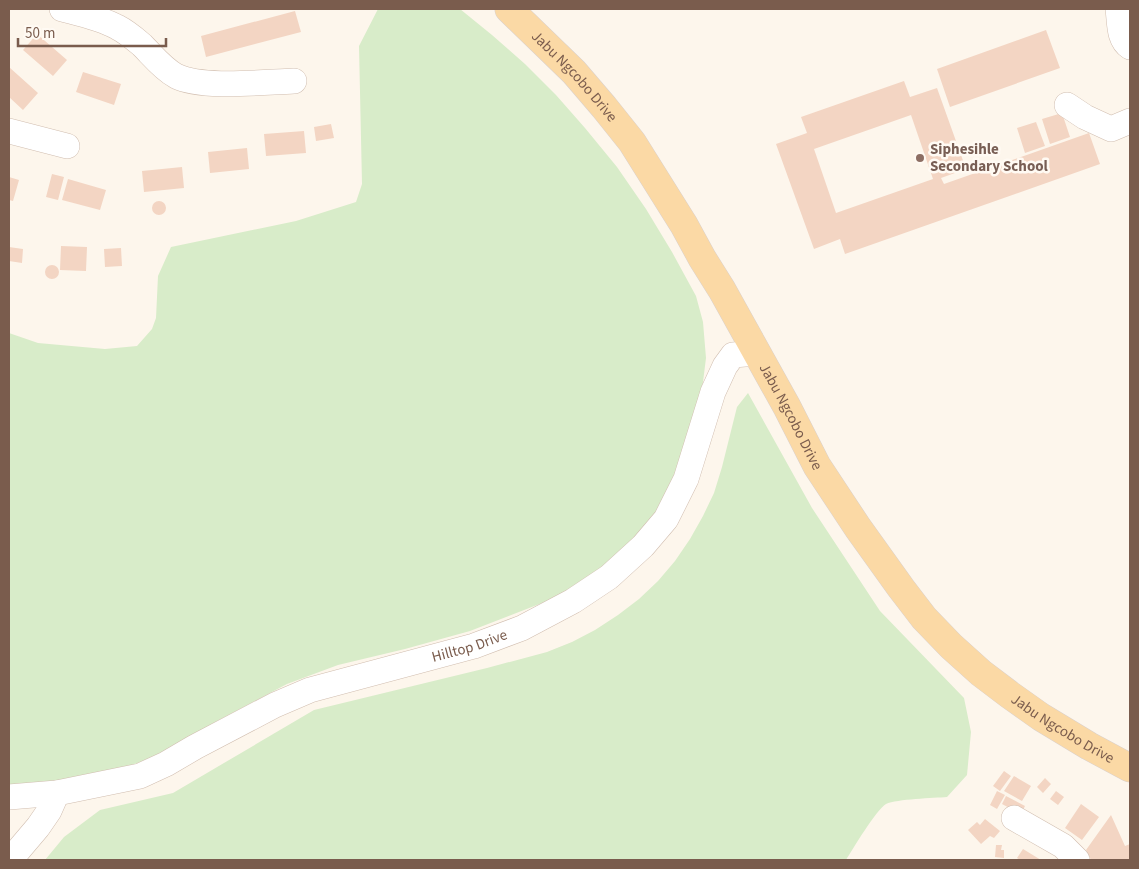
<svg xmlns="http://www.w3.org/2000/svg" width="1139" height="869" font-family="'Source Sans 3',sans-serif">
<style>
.green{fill:#d8ecc9}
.building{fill:#f3d5c3;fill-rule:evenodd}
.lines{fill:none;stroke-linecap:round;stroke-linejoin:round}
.minor-casing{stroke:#d1beb0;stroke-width:26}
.major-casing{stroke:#dad1cd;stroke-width:29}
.minor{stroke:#fff;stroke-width:25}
.major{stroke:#fbd9a5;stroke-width:28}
.education-dot{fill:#8d6e63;stroke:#fffaf3;stroke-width:2}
.labels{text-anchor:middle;stroke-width:5;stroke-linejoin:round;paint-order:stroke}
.street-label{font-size:15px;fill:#7a5c4d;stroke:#fffaf3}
.education-label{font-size:15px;font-weight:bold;fill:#785e54;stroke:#fffaf3;text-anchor:start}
</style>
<rect width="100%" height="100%" fill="#fdf6ec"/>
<!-- green -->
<path class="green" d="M378,9H460L492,35L525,64L556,95L585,128L617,167L646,209L672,252L696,296L703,322L706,358L700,406L687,453L653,518L637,537L599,572L555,598L470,631L405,649L338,665L287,684L217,721L170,749L146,760L120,769L94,777L9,788V333L38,343L105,349L137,346L152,329L156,318L158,276L171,247L296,221L356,202L362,184L359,46Z
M748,393L812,508L880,611L964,698L971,732L967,775L947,797C934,798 897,799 886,804C876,810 853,849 846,860H45L64,837L100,810L173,793L314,710L487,668L547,652L572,642L595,630L618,615L639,599L658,581L675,561L690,539L703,516L714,493L722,467L737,407Z"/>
<!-- building -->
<path class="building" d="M295,11L301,32L206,57L201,36Z
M1046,30L1060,68L950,107L937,69Z
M37,34L67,60L53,76L23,50Z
M9,67L38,93L23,110L9,97Z
M83,72L121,84L114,105L76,92Z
M904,81L910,97L937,88L966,169L941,178L944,184L1089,133L1100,164L845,254L840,239L814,249L776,144L807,133L801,117ZM911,115L933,179L836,213L814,149Z
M1062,113L1070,137L1050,144L1042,119Z
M1036,122L1045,146L1025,153L1017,128Z
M331,124L334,138L316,141L314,127Z
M304,131L306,153L266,156L264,134Z
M247,148L249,169L210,173L208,152Z
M182,167L184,188L144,192L142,171Z
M52,174L64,177L58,200L46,197Z
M9,177L19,180L13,201L9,200Z
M68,179L106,190L100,210L62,200Z
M152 208a7 7 0 1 1 14 0a7 7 0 1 1-14 0Z
M61,246L87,247L86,271L60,270Z
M9,247L23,249L22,263L9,261Z
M121,248L122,266L105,267L104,249Z
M45 272a7 7 0 1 1 14 0a7 7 0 1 1-14 0Z
M1004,771L1011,776L1000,791L993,786Z
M1014,776L1031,786L1022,801L1004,791Z
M1045,778L1051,784L1043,793L1037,787Z
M997,791L1005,795L997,809L990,805Z
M1056,791L1064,797L1058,805L1050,799Z
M1006,796L1025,806L1021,814L1002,804Z
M1081,804L1099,817L1082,840L1065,828Z
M1111,815L1125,846L1130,844V860H1091L1086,850Z
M985,819L1000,831L994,838L990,836L981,844L968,830L977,822L980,825Z
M996,845H1002L1001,850H1004V858L995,857Z
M1023,849L1041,860H1020L1017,858Z"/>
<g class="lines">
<!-- minor casing -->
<g class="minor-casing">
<g id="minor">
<path d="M62,9C81,14 100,18 117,27C125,31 135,39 142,45C153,56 162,68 176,76C202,89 264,82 294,81"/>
<path d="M1118,9C1120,22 1118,39 1130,47"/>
<path d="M1067,105L1085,117L1111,129L1130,121"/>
<path d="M9,131L67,146"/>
<path id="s1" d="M9,797L57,793L140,776L166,764L195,747L275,705L310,690L474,646L522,628L573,601L609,577L643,546L666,519L686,479L713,392L725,366L733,355L757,353"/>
<path d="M1014,818L1063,846L1077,860"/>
<path d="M10,860L38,827L49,811L57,793"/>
</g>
</g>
<!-- major casing -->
<g class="major-casing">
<g id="major">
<path id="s2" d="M509,9L574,72L604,107L632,142L684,225L702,258L722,290L787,407L817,466L858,528L901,588L924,618L951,646L981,673L1010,695L1041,717L1089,746L1130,768"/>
</g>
</g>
<!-- minor -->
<use href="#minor" class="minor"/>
<!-- major -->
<use href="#major" class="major"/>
</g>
<!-- markers -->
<circle class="education-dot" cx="920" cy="158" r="5"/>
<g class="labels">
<!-- street labels -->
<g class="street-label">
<text dy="5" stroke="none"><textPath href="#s2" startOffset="94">Jabu Ngcobo Drive</textPath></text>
<text dy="5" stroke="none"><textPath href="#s2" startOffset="499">Jabu Ngcobo Drive</textPath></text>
<text dy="5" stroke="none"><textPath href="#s1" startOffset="489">Hilltop Drive</textPath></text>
<text dy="5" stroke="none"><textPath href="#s2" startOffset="919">Jabu Ngcobo Drive</textPath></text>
</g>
<!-- education labels -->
<g class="education-label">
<text x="930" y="154">Siphesihle<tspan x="930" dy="17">Secondary School</tspan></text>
</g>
</g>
<!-- border -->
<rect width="1139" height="869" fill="none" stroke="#7a5c4d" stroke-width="20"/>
<!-- scale -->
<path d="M18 38v8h148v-8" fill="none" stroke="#7a5c4d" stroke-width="2.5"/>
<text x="25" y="38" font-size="15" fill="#7a5c4d" stroke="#fffaf3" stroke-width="4" paint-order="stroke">50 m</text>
</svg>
